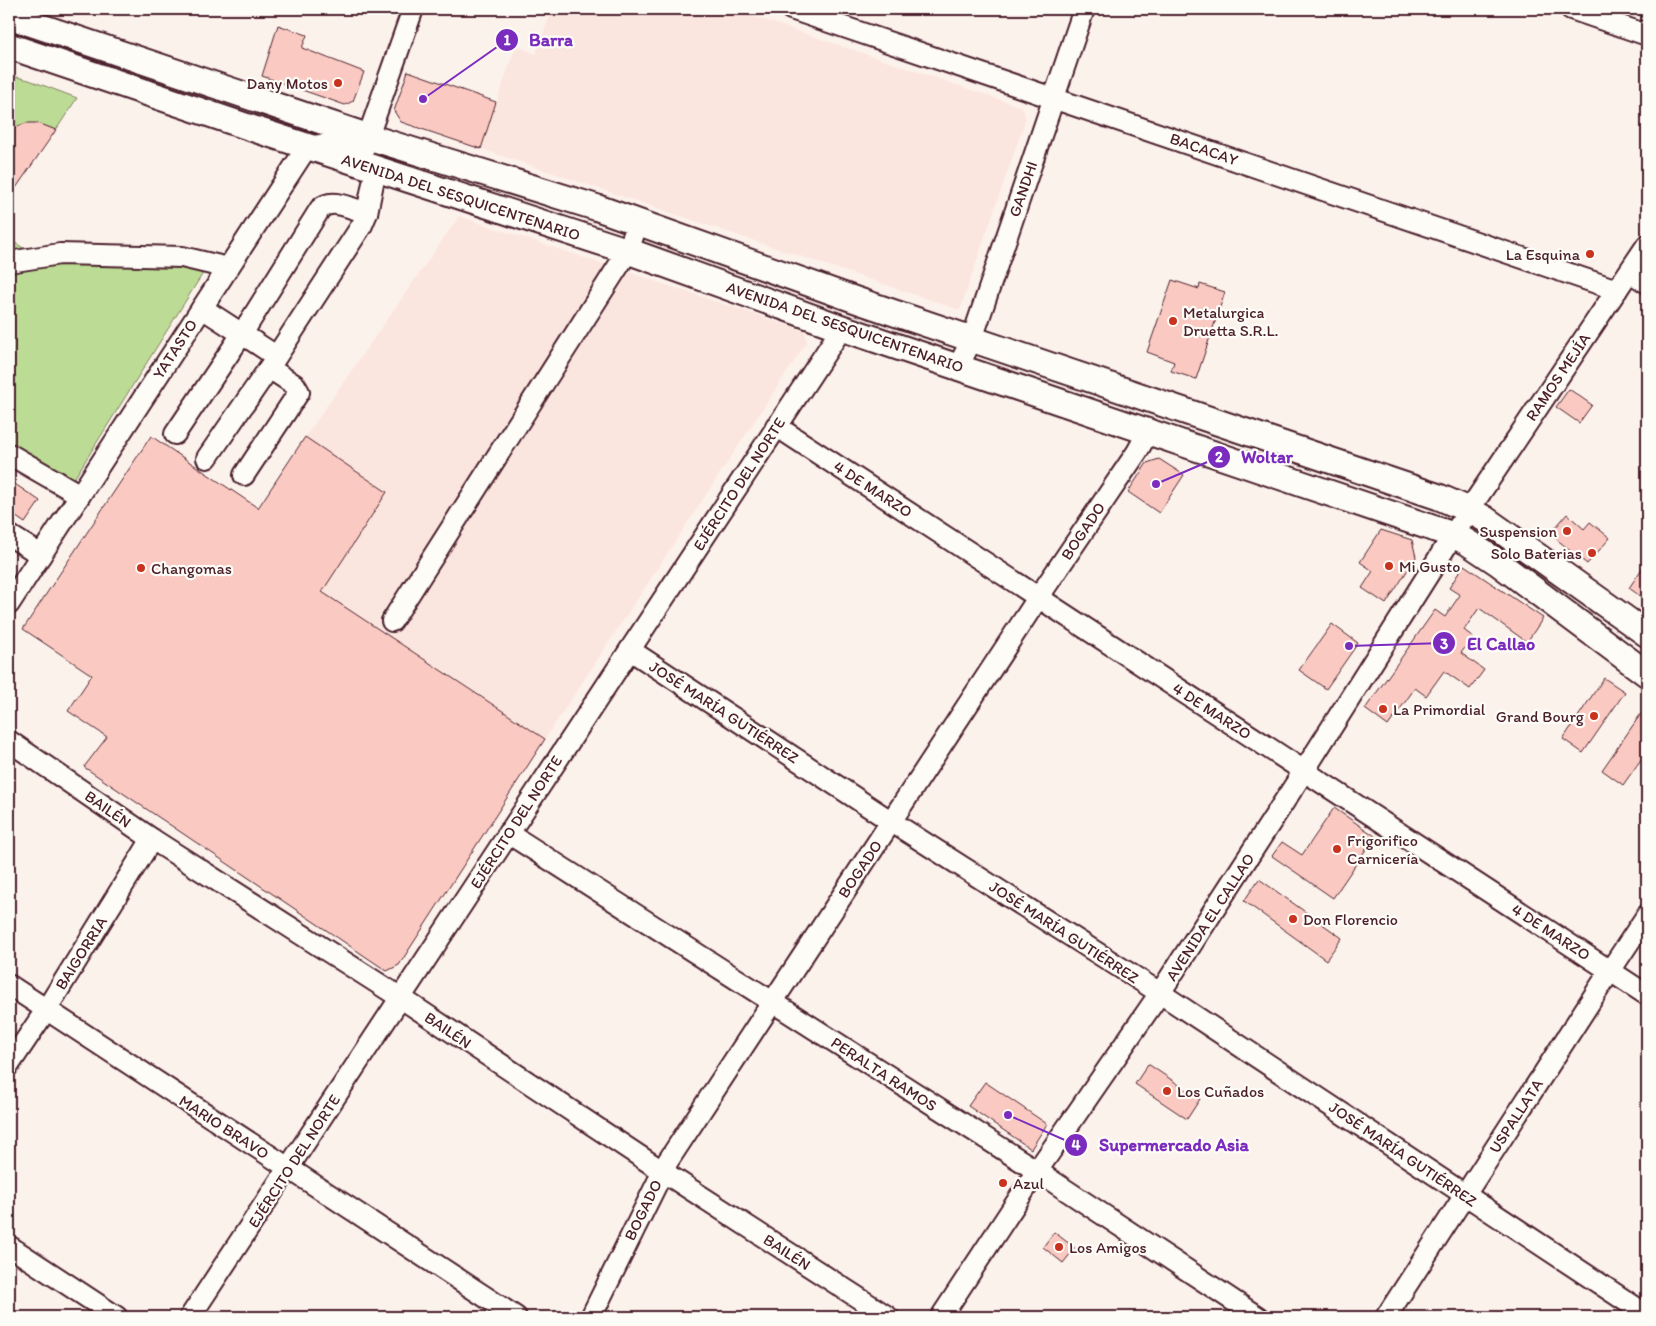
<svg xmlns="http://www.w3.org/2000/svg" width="1656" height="1326" viewBox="0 0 1656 1326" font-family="Itim,sans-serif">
	<rect width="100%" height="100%" fill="#fcf2ec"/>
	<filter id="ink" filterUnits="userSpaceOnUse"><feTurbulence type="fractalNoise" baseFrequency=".02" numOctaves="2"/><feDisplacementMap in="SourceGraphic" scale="10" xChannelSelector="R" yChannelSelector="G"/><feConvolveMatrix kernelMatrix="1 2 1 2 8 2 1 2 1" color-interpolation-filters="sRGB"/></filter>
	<g filter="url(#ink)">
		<g fill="#fbe6df">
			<polygon points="552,9 732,9 1022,107 1026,118 960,310 481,149 516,45 536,54"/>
			<polygon points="459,216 805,331 807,342 545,739 399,965 387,971 84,767 107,737 305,437"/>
		</g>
		<g fill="#bcdc95" stroke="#837e60">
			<path d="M9,75L29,80L77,98L56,130C37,123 27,120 9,130Z"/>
			<polygon points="9,239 28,251 185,247 215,254 72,482 9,443"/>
		</g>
		<g fill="#facac2" stroke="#4a1f2b">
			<polygon points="278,25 307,35 302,48 364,72 353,101 345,105 262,76"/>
			<polygon points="408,71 496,102 481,149 401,122 394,111"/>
			<polygon points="26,123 38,123 56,130 9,198 9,130"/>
			<polygon points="1172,280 1199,289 1200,284 1225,292 1196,379 1171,371 1174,362 1147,352"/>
			<polygon points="1569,389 1592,405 1579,423 1556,407"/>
			<polygon points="151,436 258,508 305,437 387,492 322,592 545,739 399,965 387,971 84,767 107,737 68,711 92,675 23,629"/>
			<polygon points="1159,459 1184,475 1159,513 1128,492 1147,463"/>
			<polygon points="9,480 40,501 25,523 9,512"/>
			<polygon points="1567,514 1584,529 1590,522 1610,538 1587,564 1550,534"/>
			<polygon points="1381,530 1412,540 1416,557 1386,604 1362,588 1373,571 1360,562"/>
			<polygon points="1647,561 1647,601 1629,588"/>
			<polygon points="1464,565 1543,618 1527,642 1479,608 1464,630 1473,637 1461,653 1484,670 1470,689 1444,671 1426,696 1415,688 1388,726 1365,709 1435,610 1445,617 1460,595 1449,588"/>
			<polygon points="1332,624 1358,643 1326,689 1299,670"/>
			<polygon points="1604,678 1625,692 1583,753 1563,739"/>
			<polygon points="1647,705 1647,751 1623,785 1602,770"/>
			<polygon points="1334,808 1375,836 1333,898 1272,856 1282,842 1302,855"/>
			<polygon points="1259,879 1342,938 1326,960 1244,901"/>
			<polygon points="1148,1064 1200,1099 1187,1119 1135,1084"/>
			<polygon points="985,1082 1047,1124 1031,1149 968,1106"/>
			<polygon points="1054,1232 1075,1248 1063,1263 1043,1247"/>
		</g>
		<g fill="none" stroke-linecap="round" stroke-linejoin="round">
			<g stroke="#4a1f2b" stroke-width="24">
				<g id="minor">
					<polyline points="791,9 1617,290"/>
					<polyline points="1571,9 1647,35"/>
					<polyline points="364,148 413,9"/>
					<polyline points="9,262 60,254 182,257 228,268"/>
					<polyline points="1630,272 1647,283"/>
					<polyline points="202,308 276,356"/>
					<polyline points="958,367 972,339 1084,9"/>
					<polyline points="776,426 1647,995"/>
					<path d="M175,434L242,334L320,209C332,197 352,209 367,213"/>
					<polyline points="9,454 80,495"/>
					<polyline points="207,458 269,368 362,225 367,213 376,168"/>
					<polyline points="244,475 299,392 295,385 269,368"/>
					<polyline points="9,535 41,555"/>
					<polyline points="9,604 307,147 368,137"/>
					<polyline points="392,621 628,251 638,222"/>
					<polyline points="630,650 892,822 1160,993 1647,1315"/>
					<polyline points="9,741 152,839 401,998 662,1171 888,1317"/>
					<polyline points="508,833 1037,1171 1258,1317"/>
					<polyline points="9,985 516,1317"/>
					<polyline points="9,1065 46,1010 152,839"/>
					<polyline points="9,1246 117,1317"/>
					<polyline points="190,1317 842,328"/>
					<polyline points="591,1317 668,1161 1038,598 1137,452 1148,432"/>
					<polyline points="941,1317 1037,1171 1160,993 1304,771 1469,510 1647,245"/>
					<polyline points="1386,1317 1610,971 1647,915"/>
				</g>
			</g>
			<g stroke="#4a1f2b" stroke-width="29">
				<g id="major">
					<polyline points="9,16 369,137 598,208 856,300 1439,497 1469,510 1485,519 1647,634"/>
					<polyline points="9,46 257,130 628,251 842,328 1453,535 1467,542 1497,562 1647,674"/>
				</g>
			</g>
			<use href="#minor" stroke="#fdfcf7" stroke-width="20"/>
			<use href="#major" stroke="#fdfcf7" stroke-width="25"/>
		</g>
	</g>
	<g fill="#c8321e" stroke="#fdfcf7" stroke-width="2">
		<circle cx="338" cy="83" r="5"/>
		<circle cx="1590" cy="254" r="5"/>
		<circle cx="1173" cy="321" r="5"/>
		<circle cx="1567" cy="531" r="5"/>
		<circle cx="1592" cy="553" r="5"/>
		<circle cx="1389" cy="566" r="5"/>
		<circle cx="141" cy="568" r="5"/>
		<circle cx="1383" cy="709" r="5"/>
		<circle cx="1594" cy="716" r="5"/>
		<circle cx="1337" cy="849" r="5"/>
		<circle cx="1293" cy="919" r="5"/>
		<circle cx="1167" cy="1091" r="5"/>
		<circle cx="1003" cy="1183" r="5"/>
		<circle cx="1059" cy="1247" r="5"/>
	</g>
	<g text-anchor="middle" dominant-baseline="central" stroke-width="4.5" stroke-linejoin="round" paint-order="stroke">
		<g font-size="16" fill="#4a1f2b" stroke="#fdfcf7" text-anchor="start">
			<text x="328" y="83" text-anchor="end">Dany Motos</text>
			<text x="1580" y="254" text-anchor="end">La Esquina</text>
			<text x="1183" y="312">Metalurgica<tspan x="1183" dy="18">Druetta S.R.L.</tspan></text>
			<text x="1557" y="531" text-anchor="end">Suspension</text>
			<text x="1582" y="553" text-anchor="end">Solo Baterias</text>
			<text x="1399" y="566">Mi Gusto</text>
			<text x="151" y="568">Changomas</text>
			<text x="1393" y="709">La Primordial</text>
			<text x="1584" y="716" text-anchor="end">Grand Bourg</text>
			<text x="1347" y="840">Frigorifico<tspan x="1347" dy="18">Carnicería</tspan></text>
			<text x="1303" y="919">Don Florencio</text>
			<text x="1177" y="1091">Los Cuñados</text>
			<text x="1013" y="1183">Azul</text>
			<text x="1069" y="1247">Los Amigos</text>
		</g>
		<g font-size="16" fill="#4a1f2b" stroke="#fdfcf7">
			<text transform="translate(1204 149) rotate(19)">BACACAY</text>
			<text transform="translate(1023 189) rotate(-71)">GANDHI</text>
			<text transform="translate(461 197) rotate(18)">AVENIDA DEL SESQUICENTENARIO</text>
			<text transform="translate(845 327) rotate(19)">AVENIDA DEL SESQUICENTENARIO</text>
			<text transform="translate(175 349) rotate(-57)">YATASTO</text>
			<text transform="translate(1558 377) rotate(-56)">RAMOS MEJÍA</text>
			<text transform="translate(739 484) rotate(-57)">EJÉRCITO DEL NORTE</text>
			<text transform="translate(873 489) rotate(33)">4 DE MARZO</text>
			<text transform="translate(1083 531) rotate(-56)">BOGADO</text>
			<text transform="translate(1212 711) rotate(33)">4 DE MARZO</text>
			<text transform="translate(724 712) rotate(33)">JOSÉ MARÍA GUTIÉRREZ</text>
			<text transform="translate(108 809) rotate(35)">BAILÉN</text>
			<text transform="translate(516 822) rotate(-57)">EJÉRCITO DEL NORTE</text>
			<text transform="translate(860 869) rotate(-56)">BOGADO</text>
			<text transform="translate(1210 917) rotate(-57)">AVENIDA EL CALLAO</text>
			<text transform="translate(1064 932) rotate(33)">JOSÉ MARÍA GUTIÉRREZ</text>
			<text transform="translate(1551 932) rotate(33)">4 DE MARZO</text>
			<text transform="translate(81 953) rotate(-58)">BAIGORRIA</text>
			<text transform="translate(448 1030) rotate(34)">BAILÉN</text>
			<text transform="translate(884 1074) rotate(33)">PERALTA RAMOS</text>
			<text transform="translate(1516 1116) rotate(-57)">USPALLATA</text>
			<text transform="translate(224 1127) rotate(33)">MARIO BRAVO</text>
			<text transform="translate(1403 1154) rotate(34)">JOSÉ MARÍA GUTIÉRREZ</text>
			<text transform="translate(294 1161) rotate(-57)">EJÉRCITO DEL NORTE</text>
			<text transform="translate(643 1210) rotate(-64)">BOGADO</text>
			<text transform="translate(787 1252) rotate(33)">BAILÉN</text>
		</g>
	</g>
	<path fill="none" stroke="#7b2cbf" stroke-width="2" d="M423 99L507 40M1156 484L1219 457M1349 646L1444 643M1008 1115L1076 1145"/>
	<g fill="#7b2cbf" stroke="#fdfcf7" stroke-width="2">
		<circle cx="423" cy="99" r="5"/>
		<circle cx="1156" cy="484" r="5"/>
		<circle cx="1349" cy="646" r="5"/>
		<circle cx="1008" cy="1115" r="5"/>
		<circle cx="507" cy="40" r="12"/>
		<circle cx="1219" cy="457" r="12"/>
		<circle cx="1444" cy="643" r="12"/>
		<circle cx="1076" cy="1145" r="12"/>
	</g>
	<g font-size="15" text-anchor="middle" font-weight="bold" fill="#fff">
		<text x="507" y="45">1</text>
		<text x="1219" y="462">2</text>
		<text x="1444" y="649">3</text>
		<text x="1076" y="1150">4</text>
	</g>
	<g font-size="18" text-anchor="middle" font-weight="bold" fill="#7b2cbf" stroke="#fdfcf7" stroke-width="4.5" stroke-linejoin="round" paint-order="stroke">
		<text x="551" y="46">Barra</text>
		<text x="1267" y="463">Woltar</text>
		<text x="1501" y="650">El Callao</text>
		<text x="1174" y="1151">Supermercado Asia</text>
	</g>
	<rect width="1656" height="1326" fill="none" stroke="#fdfcf7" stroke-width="30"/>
	<rect x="15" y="15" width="1626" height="1296" fill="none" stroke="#4a1f2b" stroke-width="2" filter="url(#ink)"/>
</svg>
